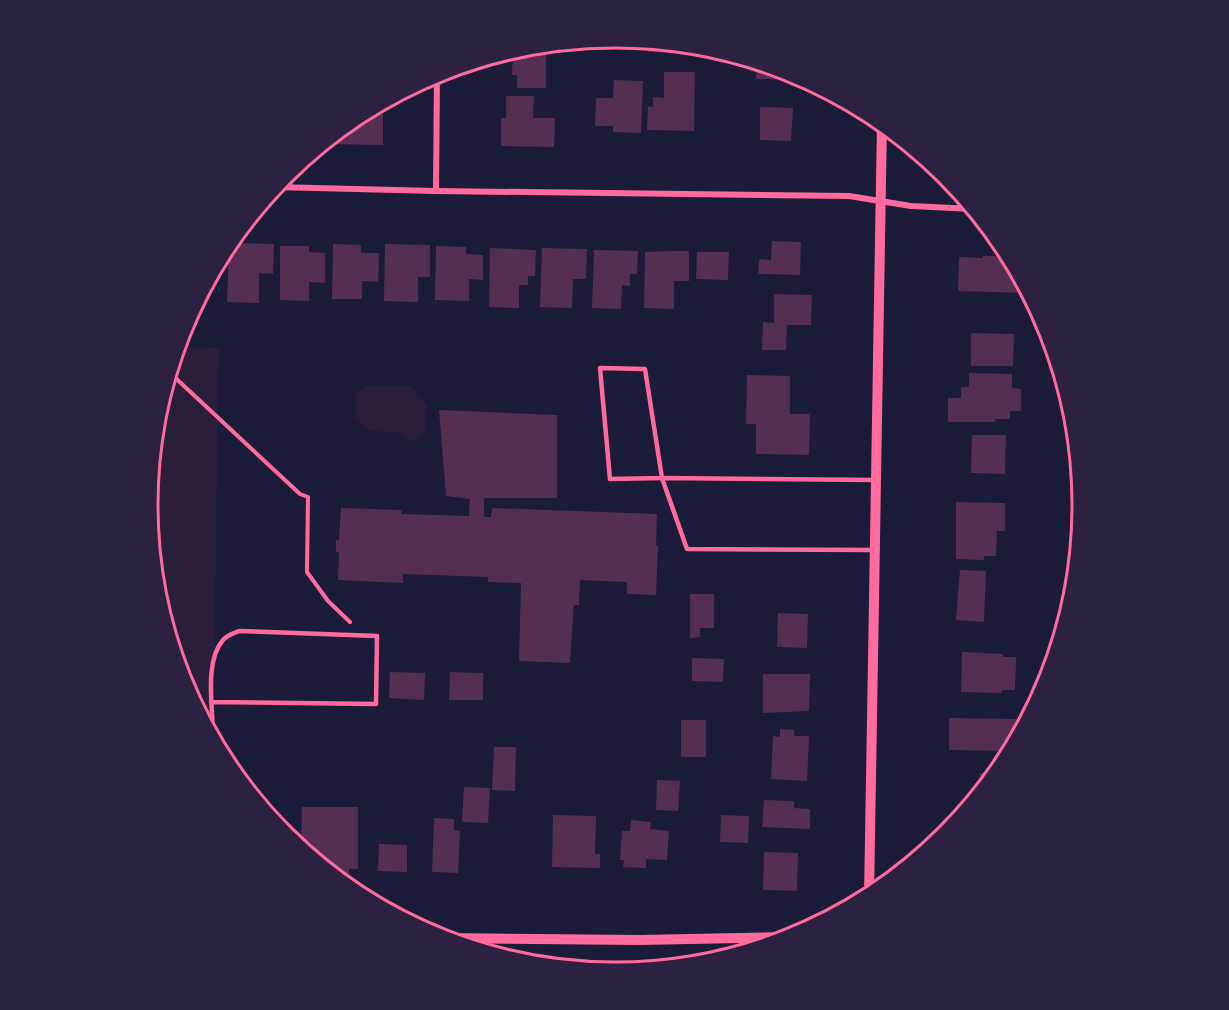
<svg xmlns="http://www.w3.org/2000/svg" width="1229" height="1010" viewBox="0 0 1229 1010" font-family="Ubuntu,sans-serif">
	<rect width="100%" height="100%" fill="#1b1b3a"/>
	<g fill="#2a1e3b">
		<polygon points="176,347 219,348 213,734 209,734 182,684 156,596 147,505 156,413"/>
		<polygon points="367,386 411,386 427,405 425,430 418,439 406,440 401,432 370,431 356,421 356,395"/>
	</g>
	<g fill="#542f53">
		<polygon points="648,41 673,43 672,53 648,52"/>
		<polygon points="546,44 546,88 517,88 517,75 512,75 513,56 503,55 503,53 524,46"/>
		<polygon points="757,63 794,73 807,80 756,79"/>
		<polygon points="664,72 695,72 694,131 647,130 648,106 653,107 653,97 664,98"/>
		<polygon points="614,80 643,81 641,133 613,132 613,126 595,126 596,98 613,98"/>
		<polygon points="506,96 534,96 533,118 555,118 554,147 501,146 501,118 506,118"/>
		<polygon points="377,104 377,114 383,114 383,145 327,144 327,139 355,116"/>
		<polygon points="760,107 793,108 791,141 760,140"/>
		<polygon points="772,241 801,242 800,275 758,274 759,259 771,260"/>
		<polygon points="229,243 274,244 273,274 259,273 259,303 227,302"/>
		<polygon points="333,244 361,245 361,253 379,253 378,282 362,281 362,299 332,299"/>
		<polygon points="385,244 430,245 430,277 418,277 418,302 384,301"/>
		<polygon points="280,246 309,246 309,252 325,253 325,283 309,282 309,301 280,300"/>
		<polygon points="436,246 466,247 466,254 483,255 483,280 469,279 469,301 435,300"/>
		<polygon points="490,248 536,250 535,276 528,276 528,285 519,285 519,308 489,307"/>
		<polygon points="542,248 587,249 586,279 573,279 572,308 540,307"/>
		<polygon points="594,250 638,251 637,274 630,274 630,286 622,285 621,309 592,308"/>
		<polygon points="223,251 222,268 217,268 217,280 207,280"/>
		<polygon points="673,251 689,251 689,281 674,281 674,309 644,308 645,252"/>
		<polygon points="697,252 729,252 728,280 696,279"/>
		<polygon points="983,256 1009,256 1029,293 958,291 959,257 983,258"/>
		<polygon points="205,284 205,303 195,303 204,286"/>
		<polygon points="774,294 812,295 811,325 787,325 786,350 762,350 763,322 774,323"/>
		<polygon points="971,333 1014,334 1013,366 971,366"/>
		<polygon points="969,373 1012,374 1012,388 1021,389 1021,411 1010,411 1010,419 995,419 995,422 948,422 948,398 961,398 961,387 969,387"/>
		<polygon points="747,375 790,376 790,414 810,414 809,455 756,454 756,424 746,424"/>
		<polygon points="439,410 557,415 557,498 484,498 484,517 491,517 492,508 657,514 656,546 658,546 656,595 627,594 627,582 580,580 579,605 574,605 570,663 519,661 521,583 488,582 488,577 403,574 403,583 338,580 339,552 336,552 336,540 339,540 341,508 402,510 401,514 469,516 470,499 446,496"/>
		<polygon points="972,435 1006,435 1005,474 971,473"/>
		<polygon points="956,502 1005,503 1005,531 997,531 996,556 984,556 984,560 956,559"/>
		<polygon points="960,570 986,571 984,622 956,620"/>
		<polygon points="690,594 714,594 714,628 700,628 700,637 690,638"/>
		<polygon points="778,613 808,614 807,648 777,647"/>
		<polygon points="962,652 1003,654 1003,657 1016,657 1015,690 1002,690 1002,693 961,692"/>
		<polygon points="692,658 724,659 723,682 692,681"/>
		<polygon points="390,672 425,673 424,700 389,698"/>
		<polygon points="450,672 483,673 483,700 449,700"/>
		<polygon points="763,674 810,674 809,711 763,713"/>
		<polygon points="949,718 1018,719 1017,738 1011,751 949,750"/>
		<rect x="681" y="720" width="25" height="37"/>
		<polygon points="780,729 794,730 794,736 809,736 807,781 771,779 773,736 780,737"/>
		<polygon points="494,747 516,747 515,791 492,790"/>
		<polygon points="980,773 996,774 973,802 973,794 980,789"/>
		<polygon points="657,780 680,781 678,811 656,810"/>
		<polygon points="464,787 490,788 488,823 462,822"/>
		<polygon points="764,800 794,801 794,808 810,809 810,829 762,827"/>
		<polygon points="302,807 358,807 358,869 349,869 349,876 333,876 301,850"/>
		<polygon points="553,815 596,816 595,854 600,854 600,868 552,867"/>
		<polygon points="721,815 749,816 748,843 720,842"/>
		<polygon points="434,818 454,819 454,830 460,831 458,873 432,872"/>
		<polygon points="631,820 651,822 650,829 669,831 667,860 646,859 646,868 623,867 624,860 620,860 622,831 630,831"/>
		<polygon points="379,844 407,845 407,872 378,871"/>
		<polygon points="764,852 798,853 797,891 763,890"/>
	</g>
	<g fill="none" stroke-linecap="round" stroke-linejoin="round">
		<polyline stroke="#ff6b9d" stroke-width="4" points="169,372 300,494 308,497 307,572 328,601 350,622"/>
		<g stroke="#ff6b9d" stroke-width="4.5">
			<polygon points="600,368 645,369 662,478 610,479"/>
			<polyline points="874,550 687,549 662,478 876,480"/>
			<path d="M211,702L376,704L377,636L239,631C234,633 226,636 223,640C203,663 214,712 213,740"/>
		</g>
		<g stroke="#ff6b9d" stroke-width="6">
			<polyline points="274,187 436,191 849,196 911,206 973,209"/>
			<polyline points="436,191 437,73"/>
		</g>
		<g stroke="#ff6b9d" stroke-width="10">
			<polyline points="869,897 882,122"/>
			<polyline points="440,938 640,940 794,937"/>
		</g>
	</g>
	<path d="M0 0H1229V1010H0ZM158 505a457 457 0 1 1 914 0a457 457 0 1 1-914 0Z" fill="#2d2142" fill-rule="evenodd"/>
	<path fill="none" stroke="#ff6b9d" stroke-width="3" d="M158 505a457 457 0 1 1 914 0a457 457 0 1 1-914 0Z"/>
</svg>
